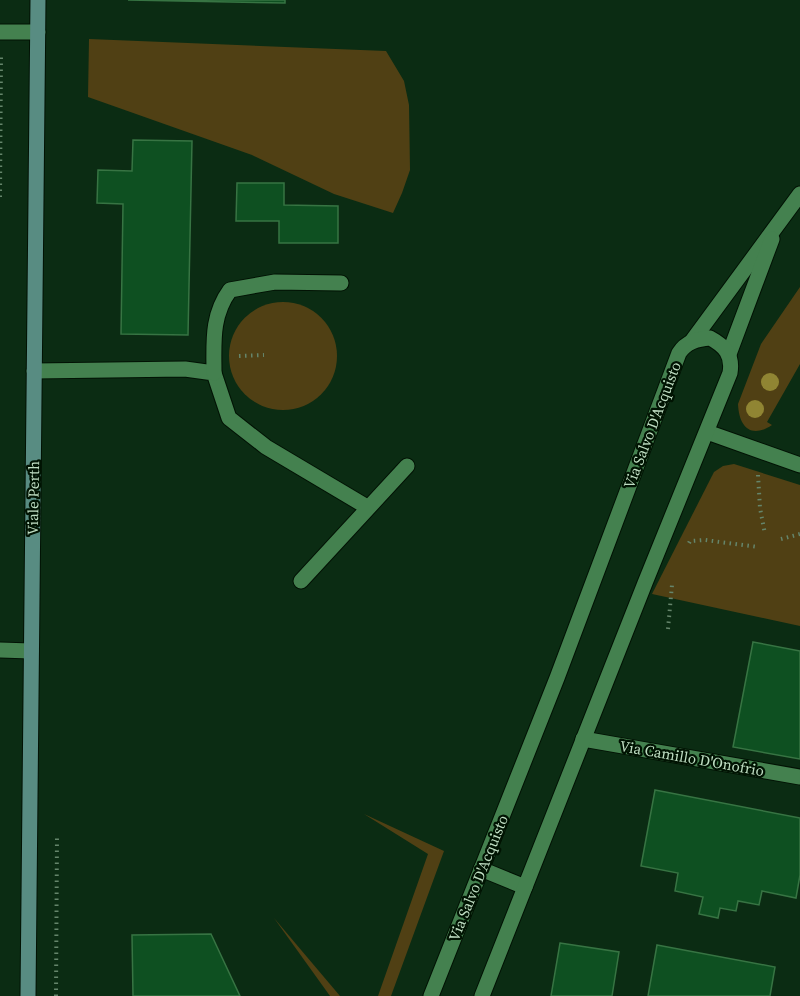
<svg xmlns="http://www.w3.org/2000/svg" width="800" height="996" viewBox="0 0 800 996" font-family="'Source Serif 4',serif">
	<rect width="100%" height="100%" fill="#0b2c13"/>
	<g fill="#504014">
		<polygon points="89,39 386,51 404,81 409,105 410,170 402,193 393,213 334,194 252,155 88,97"/>
		<path d="M800,287V364L767,422L772,425C751,439 739,427 738,404L761,344Z"/>
		<circle cx="283" cy="356" r="54"/>
		<polygon points="734,464 800,485 800,626 652,594 714,472 723,466"/>
		<polygon points="364,814 444,851 391,996 378,996 428,854"/>
		<polygon points="274,918 340,996 330,996"/>
	</g>
	<g fill="#0e5021" stroke="#377443" stroke-width="1.5">
		<polygon points="128,0 285,0 285,3"/>
		<polygon points="133,140 192,141 188,335 121,334 123,204 97,203 98,170 132,171"/>
		<polygon points="237,183 284,183 284,205 338,206 338,243 279,243 279,221 236,221"/>
		<polygon points="753,642 800,651 800,759 733,747"/>
		<polygon points="655,790 800,818 800,875 796,898 762,891 759,905 738,901 736,911 720,908 718,918 699,914 703,897 675,891 678,873 641,866"/>
		<polygon points="211,934 240,996 133,996 132,935"/>
		<polygon points="560,943 619,952 612,996 551,996"/>
		<polygon points="657,945 775,967 770,996 648,996"/>
	</g>
	<g fill="none" stroke-linecap="round" stroke-linejoin="round">
		<g stroke="#021204" stroke-width="17">
			<g id="minor">
				<polyline points="0,32 38,32"/>
				<polyline points="692,341 800,194"/>
				<polyline points="729,354 772,239"/>
				<polyline points="34,371 185,369 214,373 229,418 266,447 367,507"/>
				<path d="M214,373C214,343 211,316 230,290L275,282L341,283"/>
				<polyline points="707,432 800,465"/>
				<polyline points="301,581 407,466"/>
				<polyline points="0,650 31,651"/>
				<polyline points="583,739 800,777"/>
				<polyline points="481,869 525,887"/>
				<path d="M431,996L557,678L679,353C686,342 697,339 710,338C725,346 733,355 730,373L645,583L482,996"/>
			</g>
		</g>
		<g stroke="#021204" stroke-width="17">
			<polyline id="secondary" points="28,996 38,0"/>
		</g>
		<g stroke="#65856b" stroke-width="4" stroke-dasharray="1.5 4.5" stroke-linecap="butt">
			<polyline points="0,197 1,55"/>
			<polyline points="239,356 264,355"/>
			<polyline points="758,475 760,508 765,534"/>
			<polyline points="781,539 800,534"/>
			<polyline points="689,543 690,541 705,540 758,547"/>
			<polyline points="668,629 672,585"/>
			<polyline points="56,996 57,835"/>
		</g>
		<use href="#minor" stroke="#44814f" stroke-width="15"/>
		<use href="#secondary" stroke="#588c82" stroke-width="15"/>
	</g>
	<g fill="#908533">
		<circle cx="770" cy="382" r="9"/>
		<circle cx="755" cy="409" r="9"/>
	</g>
	<g text-anchor="middle" dominant-baseline="central" stroke-width="4.5" stroke-linejoin="round" paint-order="stroke">
		<g font-size="15" fill="#beddc2" stroke="#001302">
			<text transform="translate(652 425) rotate(-69)">Via Salvo D'Acquisto</text>
			<text transform="translate(33 498) rotate(-89)">Viale Perth</text>
			<text transform="translate(692 758) rotate(10)">Via Camillo D'Onofrio</text>
			<text transform="translate(478 878) rotate(-68)">Via Salvo D'Acquisto</text>
		</g>
	</g>
</svg>
